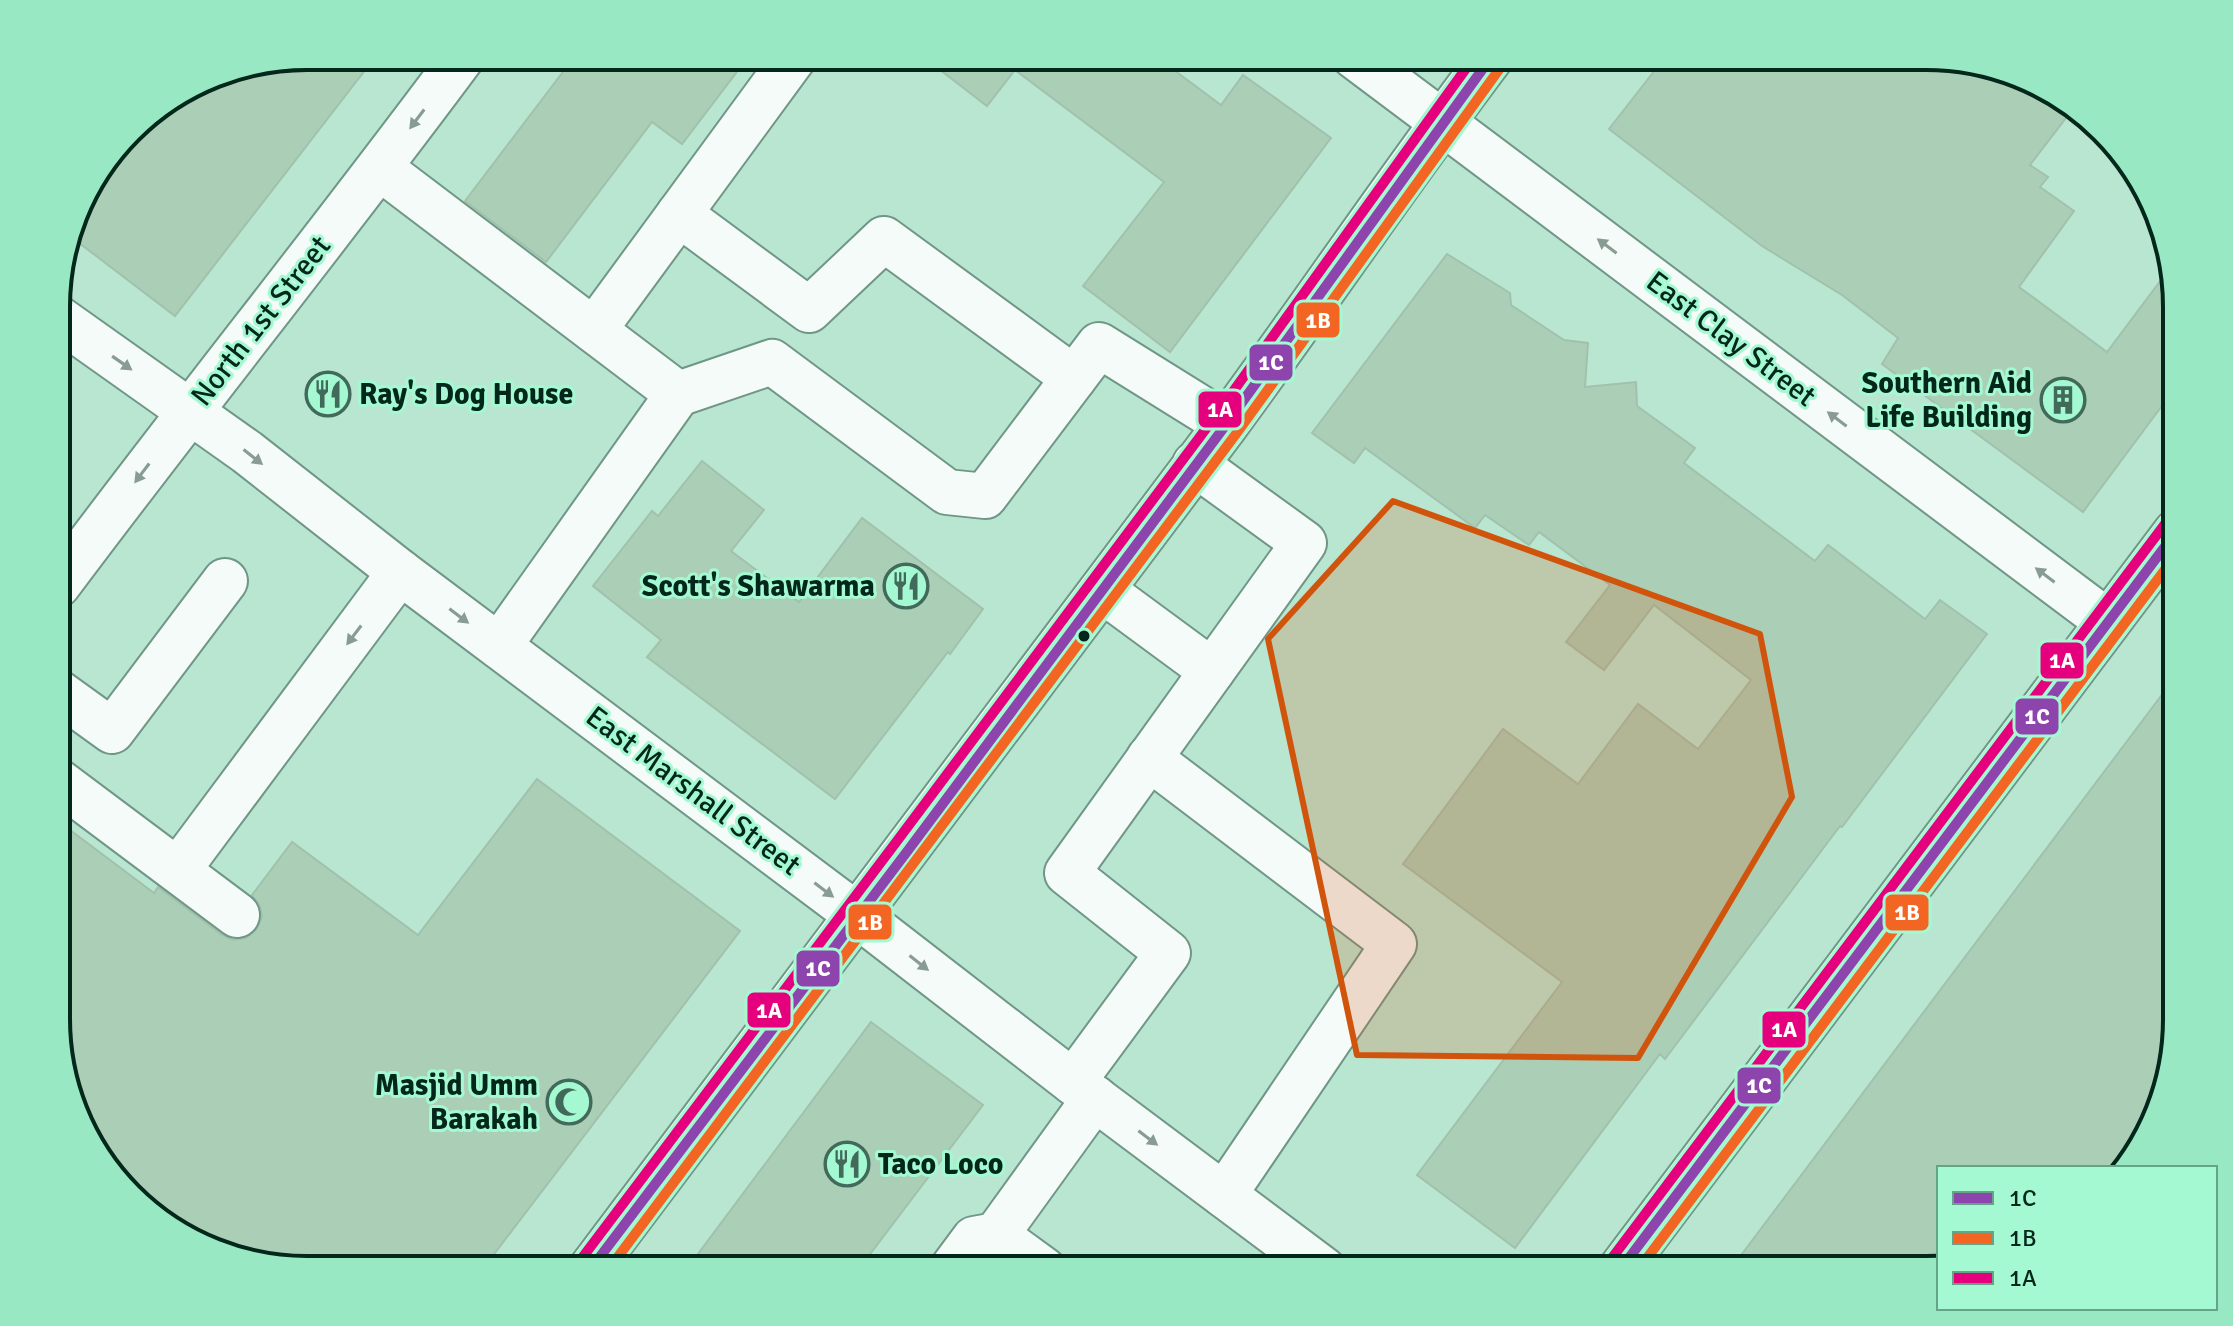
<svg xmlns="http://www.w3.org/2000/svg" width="2233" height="1326" viewBox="0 0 2233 1326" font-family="Signika,sans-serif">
	<rect width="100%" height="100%" fill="#b8e6d1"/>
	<g fill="#aacfb6" stroke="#a2c1ad" stroke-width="2">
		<polygon points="307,56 376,56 175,316 70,236 82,196 141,119 212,75"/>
		<polygon points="575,56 749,56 682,144 652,122 546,262 465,201"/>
		<polygon points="922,56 1155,56 1221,105 1243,75 1331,138 1170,352 1083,286 1164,182 1015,70 987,106"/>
		<polygon points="1666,56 1926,56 2052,90 2072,110 2030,165 2048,177 2040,187 2074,211 2019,287 2107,352 2170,268 2176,290 2176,387 2083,512 1882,364 1898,338 1842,295 1762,246 1609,129"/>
		<polygon points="1447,254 1510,293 1511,305 1564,340 1588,343 1585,387 1636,382 1637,406 1695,448 1684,463 1815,561 1828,545 1925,619 1940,600 1987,634 1842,827 1840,826 1665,1059 1660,1054 1515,1248 1417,1175 1562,982 1403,864 1503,729 1578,784 1638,704 1698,749 1751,680 1654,605 1604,670 1566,642 1610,585 1539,532 1529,545 1485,515 1475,528 1365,448 1354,463 1312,433"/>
		<polygon points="702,461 764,510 731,551 799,602 862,518 983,609 950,654 948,652 835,799 647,657 661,640 593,586 652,511 658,516"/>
		<polygon points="2176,676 2176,1035 2143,1145 2120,1168 1939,1168 1939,1269 1730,1270"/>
		<polygon points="537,779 740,931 482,1270 307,1270 181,1236 98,1158 58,1051 58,821 154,893 158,887 222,935 233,940 246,938 257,929 262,917 260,906 252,895 292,842 418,935"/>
		<polygon points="871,1022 983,1105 858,1270 686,1270"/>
	</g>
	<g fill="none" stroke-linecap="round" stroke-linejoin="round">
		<g stroke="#709687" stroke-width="48">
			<g id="minor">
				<polyline points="1354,56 2108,622"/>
				<polyline points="380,168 678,394"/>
				<polyline points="679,214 809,310 884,239 1074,378"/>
				<polyline points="58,318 247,452 400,572 857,915 1073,1082 1324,1270"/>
				<polyline points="594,330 795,56"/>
				<path d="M58,585C191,407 331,234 463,56"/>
				<polyline points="1102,590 1212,671"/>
				<polyline points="499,646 678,394 772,362 947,492 985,496 1099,345 1226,424"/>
				<polyline points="58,692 112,731 225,581"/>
				<polyline points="1149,758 1394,944 1224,1195"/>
				<polyline points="58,781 237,915"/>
				<polyline points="178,870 400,572"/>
				<polyline points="1073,1082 1168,953 1067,873 1304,543 1195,464"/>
				<polyline points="996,1235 1095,1098"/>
				<path d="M590,1270C803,990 1015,709 1225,426C1315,304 1400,177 1492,56"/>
				<polyline points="951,1270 974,1239 996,1235 1044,1270"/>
			</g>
		</g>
		<g stroke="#709687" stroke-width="48">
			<polyline id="major" points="1620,1270 2176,532"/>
		</g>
		<use href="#minor" stroke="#f4fbf8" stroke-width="44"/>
		<use href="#major" stroke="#f4fbf8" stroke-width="44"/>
		<g stroke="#a5f9d2" stroke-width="16">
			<g id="bus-1">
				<polyline points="590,1270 909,849 1225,426 1492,56"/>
				<polyline points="1620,1270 2176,532"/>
			</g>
		</g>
		<g stroke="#a5f9d2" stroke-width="16">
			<g id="bus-2">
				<polyline points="608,1270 1236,434 1503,64"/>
				<polyline points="1638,1270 2176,555"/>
			</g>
		</g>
		<g stroke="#a5f9d2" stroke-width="16">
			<g id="bus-3">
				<polyline points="579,1262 897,841 1214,418 1475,56"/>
				<polyline points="1609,1262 2165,524"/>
			</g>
		</g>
		<use href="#bus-1" stroke="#8e44ad" stroke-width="10"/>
		<use href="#bus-2" stroke="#f26522" stroke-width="10"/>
		<use href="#bus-3" stroke="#e5007d" stroke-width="10"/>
	</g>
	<defs><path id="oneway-solid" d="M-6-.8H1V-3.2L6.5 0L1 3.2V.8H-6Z" transform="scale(2)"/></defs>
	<g fill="#889c94">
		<use href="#oneway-solid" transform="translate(417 119) rotate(127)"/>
		<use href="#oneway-solid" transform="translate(1607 246) rotate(-143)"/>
		<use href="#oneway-solid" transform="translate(122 363) rotate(35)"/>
		<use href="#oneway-solid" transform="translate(1837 419) rotate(-143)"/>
		<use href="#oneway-solid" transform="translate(253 457) rotate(38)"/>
		<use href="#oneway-solid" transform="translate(142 473) rotate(127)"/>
		<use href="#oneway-solid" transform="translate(2045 575) rotate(-143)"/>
		<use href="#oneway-solid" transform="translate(459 616) rotate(37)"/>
		<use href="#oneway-solid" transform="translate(354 635) rotate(127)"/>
		<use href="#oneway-solid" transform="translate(824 890) rotate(37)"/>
		<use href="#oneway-solid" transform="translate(919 963) rotate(38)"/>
		<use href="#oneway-solid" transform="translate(1148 1138) rotate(37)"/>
	</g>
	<path fill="#d1540d" fill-opacity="0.2" stroke="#d1540d" stroke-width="6" stroke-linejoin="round" d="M1393,501L1760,634L1792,797L1638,1058L1357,1055L1268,639Z"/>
	<defs>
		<g id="restaurant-ring" transform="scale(2.3)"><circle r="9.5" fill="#a5f9d2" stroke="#426a5a" stroke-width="1.5"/><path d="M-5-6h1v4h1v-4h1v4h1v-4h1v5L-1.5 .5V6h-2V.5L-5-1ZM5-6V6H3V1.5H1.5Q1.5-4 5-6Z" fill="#426a5a"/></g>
		<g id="building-ring" transform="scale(2.3)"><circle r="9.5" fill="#a5f9d2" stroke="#426a5a" stroke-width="1.5"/><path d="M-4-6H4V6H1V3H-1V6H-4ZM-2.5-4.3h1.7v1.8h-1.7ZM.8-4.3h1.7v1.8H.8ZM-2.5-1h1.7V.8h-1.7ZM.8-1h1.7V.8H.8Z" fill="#426a5a"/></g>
		<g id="mosque-ring" transform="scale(2.3)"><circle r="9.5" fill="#a5f9d2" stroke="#426a5a" stroke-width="1.5"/><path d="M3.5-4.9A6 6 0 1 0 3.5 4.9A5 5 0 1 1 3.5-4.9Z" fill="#426a5a"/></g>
	</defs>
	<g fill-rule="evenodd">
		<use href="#restaurant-ring" x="328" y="394"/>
		<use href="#building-ring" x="2063" y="400"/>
		<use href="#restaurant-ring" x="906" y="586"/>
		<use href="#mosque-ring" x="569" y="1102"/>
		<use href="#restaurant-ring" x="847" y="1164"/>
	</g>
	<circle fill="#03271a" stroke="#a5f9d2" stroke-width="3" cx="1084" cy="636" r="7"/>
	<g text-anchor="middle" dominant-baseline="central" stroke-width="6" stroke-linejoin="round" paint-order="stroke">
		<g font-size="30" fill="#03271a" stroke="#a5f9d2">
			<text transform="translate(261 321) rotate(-52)">North 1st Street</text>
			<text transform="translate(1731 339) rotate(37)">East Clay Street</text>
			<text transform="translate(693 791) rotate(37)">East Marshall Street</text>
		</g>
		<g font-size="30" font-weight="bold" fill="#03271a" stroke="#a5f9d2" text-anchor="end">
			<text x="2032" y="383">Southern Aid<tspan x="2032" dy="34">Life Building</tspan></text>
			<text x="359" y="394" text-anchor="start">Ray's Dog House</text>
			<text x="875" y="586">Scott's Shawarma</text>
			<text x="538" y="1085">Masjid Umm<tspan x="538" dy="34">Barakah</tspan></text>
			<text x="878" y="1164" text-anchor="start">Taco Loco</text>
		</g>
	</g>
	<path d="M0 0H2233V1326H0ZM307 70H1926A237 237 0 0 1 2163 307V1019A237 237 0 0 1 1926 1256H307A237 237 0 0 1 70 1019V307A237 237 0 0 1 307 70Z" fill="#98e8c3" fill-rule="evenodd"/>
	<path fill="none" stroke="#03271a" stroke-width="4" d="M307 70H1926A237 237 0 0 1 2163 307V1019A237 237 0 0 1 1926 1256H307A237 237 0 0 1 70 1019V307A237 237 0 0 1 307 70Z"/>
	<g stroke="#a5f9d2" stroke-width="3">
		<rect x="1295" y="301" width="46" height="38" rx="8" fill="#f26522"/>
		<rect x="1248" y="343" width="46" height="39" rx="8" fill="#8e44ad"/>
		<rect x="1197" y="390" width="46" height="39" rx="8" fill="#e5007d"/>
		<rect x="2039" y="641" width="46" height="39" rx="8" fill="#e5007d"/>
		<rect x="2014" y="697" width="46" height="39" rx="8" fill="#8e44ad"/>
		<rect x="1884" y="893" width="46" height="39" rx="8" fill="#f26522"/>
		<rect x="847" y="903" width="46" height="38" rx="8" fill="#f26522"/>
		<rect x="795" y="949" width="46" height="39" rx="8" fill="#8e44ad"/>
		<rect x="746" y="991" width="46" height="38" rx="8" fill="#e5007d"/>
		<rect x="1761" y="1010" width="46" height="39" rx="8" fill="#e5007d"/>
		<rect x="1736" y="1066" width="46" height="39" rx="8" fill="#8e44ad"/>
	</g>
	<g font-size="22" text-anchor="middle" font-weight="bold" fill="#fff">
		<text x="1318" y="328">1B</text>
		<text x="1271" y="370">1C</text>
		<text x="1220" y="417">1A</text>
		<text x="2062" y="668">1A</text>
		<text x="2037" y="724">1C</text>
		<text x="1907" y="920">1B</text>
		<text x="870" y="930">1B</text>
		<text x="818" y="976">1C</text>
		<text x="769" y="1018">1A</text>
		<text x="1784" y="1037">1A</text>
		<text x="1759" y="1093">1C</text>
	</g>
	<rect x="1937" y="1166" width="280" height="144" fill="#a5f9d2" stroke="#64a588" stroke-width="2"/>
	<rect x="1953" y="1192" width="40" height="12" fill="#8e44ad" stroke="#64a588" stroke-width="2"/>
	<text x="2009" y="1206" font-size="24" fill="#03271a">1C</text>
	<rect x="1953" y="1232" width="40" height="12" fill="#f26522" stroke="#64a588" stroke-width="2"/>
	<text x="2009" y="1246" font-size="24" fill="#03271a">1B</text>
	<rect x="1953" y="1272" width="40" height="12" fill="#e5007d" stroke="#64a588" stroke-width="2"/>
	<text x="2009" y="1286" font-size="24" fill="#03271a">1A</text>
</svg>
